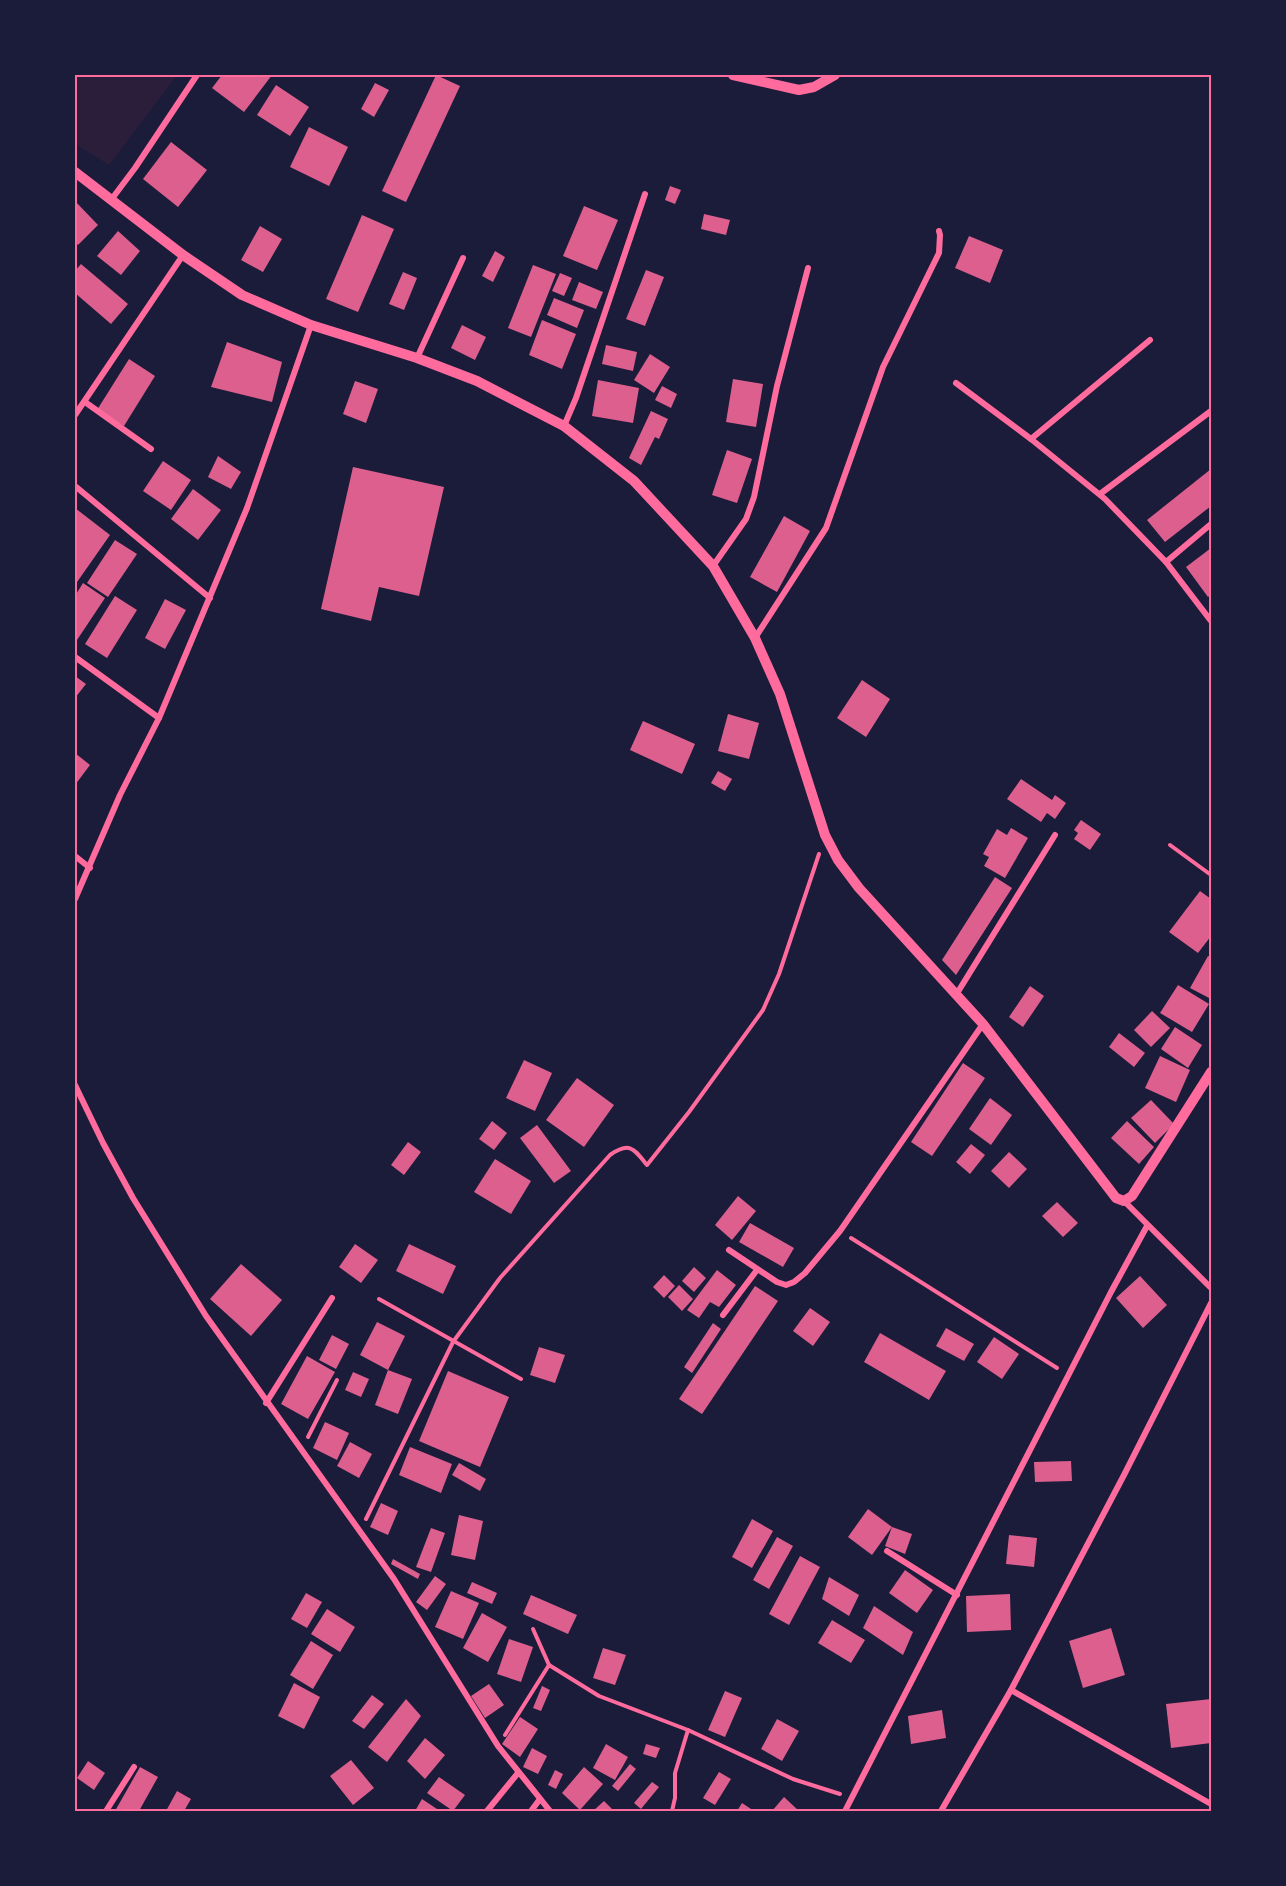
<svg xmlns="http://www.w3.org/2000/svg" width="1286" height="1886" viewBox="0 0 1286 1886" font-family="Ubuntu,sans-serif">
	<rect width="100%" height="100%" fill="#1b1b3a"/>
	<polygon fill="#2a1e3b" points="75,75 177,75 109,165 75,144"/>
	<g fill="#dd5f8e">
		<polygon points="222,75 272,75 244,112 212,88"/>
		<polygon points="436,75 460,86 406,202 382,191"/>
		<polygon points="375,83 389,90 374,117 361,109"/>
		<polygon points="276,85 309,107 290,136 257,115"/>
		<polygon points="309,127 348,147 329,186 290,167"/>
		<polygon points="171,142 207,170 178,207 143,179"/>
		<polygon points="670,186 681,190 675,204 665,200"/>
		<polygon points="75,201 98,225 78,245 75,242"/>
		<polygon points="584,206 618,220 597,270 563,256"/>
		<polygon points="704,214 730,220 726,235 701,229"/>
		<polygon points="362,215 394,229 358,312 326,299"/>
		<polygon points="260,226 282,239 263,272 241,260"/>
		<polygon points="118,231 140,251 121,275 97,256"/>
		<polygon points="969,236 1003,250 990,283 955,268"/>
		<polygon points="495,251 505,257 493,282 482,276"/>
		<polygon points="81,264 128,304 111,324 75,293 75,271"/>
		<polygon points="533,265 556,274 531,337 508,328"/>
		<polygon points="646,270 664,277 645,326 626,319"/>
		<polygon points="403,272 417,278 404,310 389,304"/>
		<polygon points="560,273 572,278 564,296 552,291"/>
		<polygon points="579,282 603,292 596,309 572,300"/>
		<polygon points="554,298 584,310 577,328 547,315"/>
		<polygon points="542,320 576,334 562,369 529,355"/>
		<polygon points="462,325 486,337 475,360 451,348"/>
		<polygon points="227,342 282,362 272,402 211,387"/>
		<polygon points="606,345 637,352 633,371 602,364"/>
		<polygon points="650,354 670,367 654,393 634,380"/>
		<polygon points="129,359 155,376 124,426 97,410"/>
		<polygon points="733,379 763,384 756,427 726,422"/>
		<polygon points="598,380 639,388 633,423 592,416"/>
		<polygon points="355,381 378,389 366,423 343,414"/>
		<polygon points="662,386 677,394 671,408 655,400"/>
		<polygon points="651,411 668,419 659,439 655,437 641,465 629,458"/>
		<polygon points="727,450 752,459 737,503 712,495"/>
		<polygon points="218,456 241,472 231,489 208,477"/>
		<polygon points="163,461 191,480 171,510 143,491"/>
		<polygon points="353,467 444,487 419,596 379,587 371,621 321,609"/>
		<polygon points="1211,469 1211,506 1165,542 1147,520"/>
		<polygon points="193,489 221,510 198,540 171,519"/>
		<polygon points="75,508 110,535 75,585"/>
		<polygon points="784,516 810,531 777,592 750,577"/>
		<polygon points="115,540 137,554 108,597 87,583"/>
		<polygon points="1211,548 1211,595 1208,597 1186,567"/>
		<polygon points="83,583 105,598 75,643 75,596"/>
		<polygon points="115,596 137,610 107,658 85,644"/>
		<polygon points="165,599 186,610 165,649 145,638"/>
		<polygon points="75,676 86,684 75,698"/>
		<polygon points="862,680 890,699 866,737 837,718"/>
		<polygon points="728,714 759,723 749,759 718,751"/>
		<polygon points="643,721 695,744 682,774 630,750"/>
		<polygon points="75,753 90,765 75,785"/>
		<polygon points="718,771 732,779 725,791 711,783"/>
		<polygon points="1021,779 1052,800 1055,795 1066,803 1055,819 1047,813 1041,822 1007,799"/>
		<polygon points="1081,820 1101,834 1090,850 1074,839 1078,833 1074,830"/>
		<polygon points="1011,828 1028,838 1005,878 984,866 989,857 983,854 997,829 1007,835"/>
		<polygon points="995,877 1012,888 956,975 942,960"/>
		<polygon points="1200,891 1211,899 1211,936 1198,953 1169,932"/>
		<polygon points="1208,956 1211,957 1211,999 1190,988"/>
		<polygon points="1178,985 1209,1004 1192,1032 1160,1013"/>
		<polygon points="1030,986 1044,996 1023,1027 1009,1017"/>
		<polygon points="1152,1011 1170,1028 1151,1047 1134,1030"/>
		<polygon points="1175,1027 1202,1045 1188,1068 1161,1049"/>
		<polygon points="1119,1033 1145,1053 1134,1067 1109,1047"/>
		<polygon points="1160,1056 1190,1070 1176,1102 1145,1088"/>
		<polygon points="524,1060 552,1073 535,1111 506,1098"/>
		<polygon points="963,1063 985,1078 932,1156 911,1142"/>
		<polygon points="577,1078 614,1105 584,1147 546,1120"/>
		<polygon points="990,1098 1012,1115 991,1145 969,1129"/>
		<polygon points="1151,1100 1174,1124 1155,1143 1131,1118"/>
		<polygon points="492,1121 507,1133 494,1150 479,1139"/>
		<polygon points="1127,1121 1154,1147 1139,1164 1111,1138"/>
		<polygon points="537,1125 571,1171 554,1183 520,1138"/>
		<polygon points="408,1142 421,1152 404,1175 391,1165"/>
		<polygon points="971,1144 985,1155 970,1174 956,1162"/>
		<polygon points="1009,1152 1027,1169 1009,1188 991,1171"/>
		<polygon points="495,1159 531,1181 511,1214 474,1192"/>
		<polygon points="738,1196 756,1211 732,1240 715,1225"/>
		<polygon points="1057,1202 1078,1223 1063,1237 1042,1216"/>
		<polygon points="750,1223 794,1248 783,1267 739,1242"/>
		<polygon points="355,1244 378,1260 361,1283 339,1267"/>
		<polygon points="409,1244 456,1266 443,1294 396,1271"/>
		<polygon points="241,1264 282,1300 251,1336 210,1299"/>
		<polygon points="694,1267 706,1278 694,1292 682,1281"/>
		<polygon points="717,1270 736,1285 719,1307 710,1302 699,1318 687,1310"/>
		<polygon points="664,1275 675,1286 664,1298 653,1287"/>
		<polygon points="1140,1276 1167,1305 1143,1328 1116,1298"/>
		<polygon points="679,1285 693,1299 682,1311 668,1297"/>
		<polygon points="755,1286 778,1301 702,1414 679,1399"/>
		<polygon points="810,1308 830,1322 813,1346 793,1331"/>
		<polygon points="377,1322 405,1336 388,1370 360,1355"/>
		<polygon points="713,1323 721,1329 692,1373 684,1367"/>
		<polygon points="946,1328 974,1344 964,1361 936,1346"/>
		<polygon points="880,1333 946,1371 929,1400 864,1362"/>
		<polygon points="332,1335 349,1344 336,1369 319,1360"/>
		<polygon points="994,1337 1019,1354 1002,1379 977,1362"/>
		<polygon points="539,1347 565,1355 555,1383 530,1375"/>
		<polygon points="307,1356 335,1372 308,1419 281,1404"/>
		<polygon points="388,1370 412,1379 398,1414 375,1405"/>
		<polygon points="448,1371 509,1397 480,1467 419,1441"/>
		<polygon points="353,1372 369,1379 361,1397 345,1390"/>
		<polygon points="325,1422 349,1433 337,1460 313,1448"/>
		<polygon points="350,1442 372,1454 359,1478 337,1466"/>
		<polygon points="410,1447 452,1464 441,1493 399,1475"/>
		<polygon points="1071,1461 1072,1481 1035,1482 1034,1462"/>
		<polygon points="459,1463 486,1479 480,1491 452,1475"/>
		<polygon points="381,1503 398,1511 388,1535 370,1527"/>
		<polygon points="868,1509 892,1527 872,1555 848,1537"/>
		<polygon points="459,1515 483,1521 475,1560 451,1555"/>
		<polygon points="752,1519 773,1531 752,1568 732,1557"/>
		<polygon points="892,1527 912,1534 905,1554 885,1546"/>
		<polygon points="431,1528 445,1533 431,1572 416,1567"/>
		<polygon points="1009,1535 1037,1538 1034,1567 1006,1564"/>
		<polygon points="777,1537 793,1546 769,1589 753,1580"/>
		<polygon points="800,1556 820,1567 789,1625 769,1614"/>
		<polygon points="393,1559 420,1574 418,1579 391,1564"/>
		<polygon points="905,1570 933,1590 917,1613 889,1593"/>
		<polygon points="435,1576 446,1584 427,1610 416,1602"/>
		<polygon points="829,1577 859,1595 849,1616 822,1599"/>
		<polygon points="472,1582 497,1593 492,1604 467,1593"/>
		<polygon points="451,1591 479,1603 463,1639 435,1627"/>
		<polygon points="306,1593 322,1602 307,1628 291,1619"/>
		<polygon points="1010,1594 1011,1630 967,1632 966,1596"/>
		<polygon points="531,1595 577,1615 568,1634 523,1614"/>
		<polygon points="874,1606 913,1632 903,1655 863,1628"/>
		<polygon points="327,1609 355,1627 340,1652 311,1634"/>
		<polygon points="482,1613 507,1627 488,1662 463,1648"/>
		<polygon points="832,1620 865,1640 851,1663 818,1643"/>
		<polygon points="1111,1628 1125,1675 1083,1688 1069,1641"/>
		<polygon points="509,1639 533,1647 521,1682 497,1674"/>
		<polygon points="311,1641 333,1655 313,1689 290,1675"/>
		<polygon points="603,1648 626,1655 615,1685 593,1678"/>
		<polygon points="294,1683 320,1697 304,1729 278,1716"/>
		<polygon points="489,1684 504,1705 485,1718 471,1696"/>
		<polygon points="542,1686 550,1690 541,1711 533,1708"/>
		<polygon points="725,1691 742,1698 725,1737 708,1730"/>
		<polygon points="372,1695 384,1704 364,1729 352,1721"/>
		<polygon points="406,1699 421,1716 387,1762 368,1747"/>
		<polygon points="1211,1699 1211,1743 1171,1748 1166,1704"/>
		<polygon points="942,1710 946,1738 911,1744 908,1716"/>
		<polygon points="520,1717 538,1729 520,1757 502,1744"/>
		<polygon points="777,1719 799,1731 782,1761 761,1749"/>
		<polygon points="425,1738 445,1755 425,1779 407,1761"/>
		<polygon points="606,1744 628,1757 615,1780 593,1768"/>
		<polygon points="646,1744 660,1748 656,1758 643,1754"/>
		<polygon points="532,1748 547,1756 538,1774 523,1767"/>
		<polygon points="351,1760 374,1788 353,1805 330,1776"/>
		<polygon points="88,1761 105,1773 94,1790 77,1778"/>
		<polygon points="630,1764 636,1769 618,1791 612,1786"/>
		<polygon points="140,1767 158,1777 139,1811 115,1811"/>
		<polygon points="584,1767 603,1784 580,1810 562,1793"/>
		<polygon points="555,1770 563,1774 556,1789 548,1785"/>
		<polygon points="719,1772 731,1779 715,1805 703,1798"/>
		<polygon points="439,1777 465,1795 453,1811 427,1793"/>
		<polygon points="652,1782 659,1787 641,1809 634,1803"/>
		<polygon points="177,1791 191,1799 184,1811 166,1811"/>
		<polygon points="784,1797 799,1811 772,1811"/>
		<polygon points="422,1799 440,1811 415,1811"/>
		<polygon points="604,1801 614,1811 593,1811"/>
		<polygon points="742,1803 754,1811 737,1811"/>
	</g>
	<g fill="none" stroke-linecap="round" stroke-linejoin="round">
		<g stroke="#ff6b9d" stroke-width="4">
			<polyline points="1170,845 1211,875"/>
			<polyline points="851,1238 1057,1368"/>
			<polyline points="379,1299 521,1379"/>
			<polyline points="308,1437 337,1380"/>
			<path d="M366,1519L453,1342L500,1278L610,1155C630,1141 634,1149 647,1165L689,1112L763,1010L779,974L819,854"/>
			<polyline points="533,1629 549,1665"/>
			<polyline points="505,1735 549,1665 599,1696 688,1730"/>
			<polyline points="672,1811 675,1798 675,1773 688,1730 793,1779 840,1794"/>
		</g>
		<g stroke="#ff6b9d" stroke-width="6">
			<polyline points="111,200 135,168 197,75"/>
			<polyline points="417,358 463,258"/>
			<polyline points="956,383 1031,439 1105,499 1166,562 1211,524"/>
			<polyline points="85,402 151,449"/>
			<polyline points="75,415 183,255"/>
			<polyline points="564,426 576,398 645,194"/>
			<polyline points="1031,439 1150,340"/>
			<polyline points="75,486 210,598"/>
			<polyline points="1100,494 1211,411"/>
			<polyline points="1166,562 1211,621"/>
			<polyline points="713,566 746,519 754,497 777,386 808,268"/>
			<polyline points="755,638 826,528 883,367 939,253 940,235 939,231"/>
			<polyline points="75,657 159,718 120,795 75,899"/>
			<polyline points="159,718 247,508 311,325"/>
			<polyline points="75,856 90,868"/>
			<polyline points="956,995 1055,835"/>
			<polyline points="75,1085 103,1143 133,1198 206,1316 394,1579 498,1746 550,1811"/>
			<polyline points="1124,1201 1211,1288"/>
			<polyline points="729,1250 777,1282 786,1285 794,1282 805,1273 840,1231 983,1024"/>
			<polyline points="723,1315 757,1270"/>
			<polyline points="266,1403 332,1298"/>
			<polyline points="887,1551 957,1595"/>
			<polyline points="1011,1690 1211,1804"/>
			<polyline points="106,1811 134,1767"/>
			<polyline points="487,1811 518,1773"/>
			<polyline points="531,1811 540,1799"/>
			<polyline points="845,1811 1111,1292 1147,1226"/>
			<polyline points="941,1811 1011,1690 1124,1475 1211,1303"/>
		</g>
		<g stroke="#ff6b9d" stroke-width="10">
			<polyline points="733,75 799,90 814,87 835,75"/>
			<polyline points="75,172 183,255 242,295 311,325 417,358 477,381 564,426 634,481 713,566 755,638 780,694 825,835 838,860 859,888 983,1024 1116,1198 1124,1201 1132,1196 1211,1072"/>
		</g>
	</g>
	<rect width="1286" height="1886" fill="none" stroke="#1b1b3a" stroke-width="153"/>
	<rect x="76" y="76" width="1134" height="1734" fill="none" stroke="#ff6b9d" stroke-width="2"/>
</svg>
